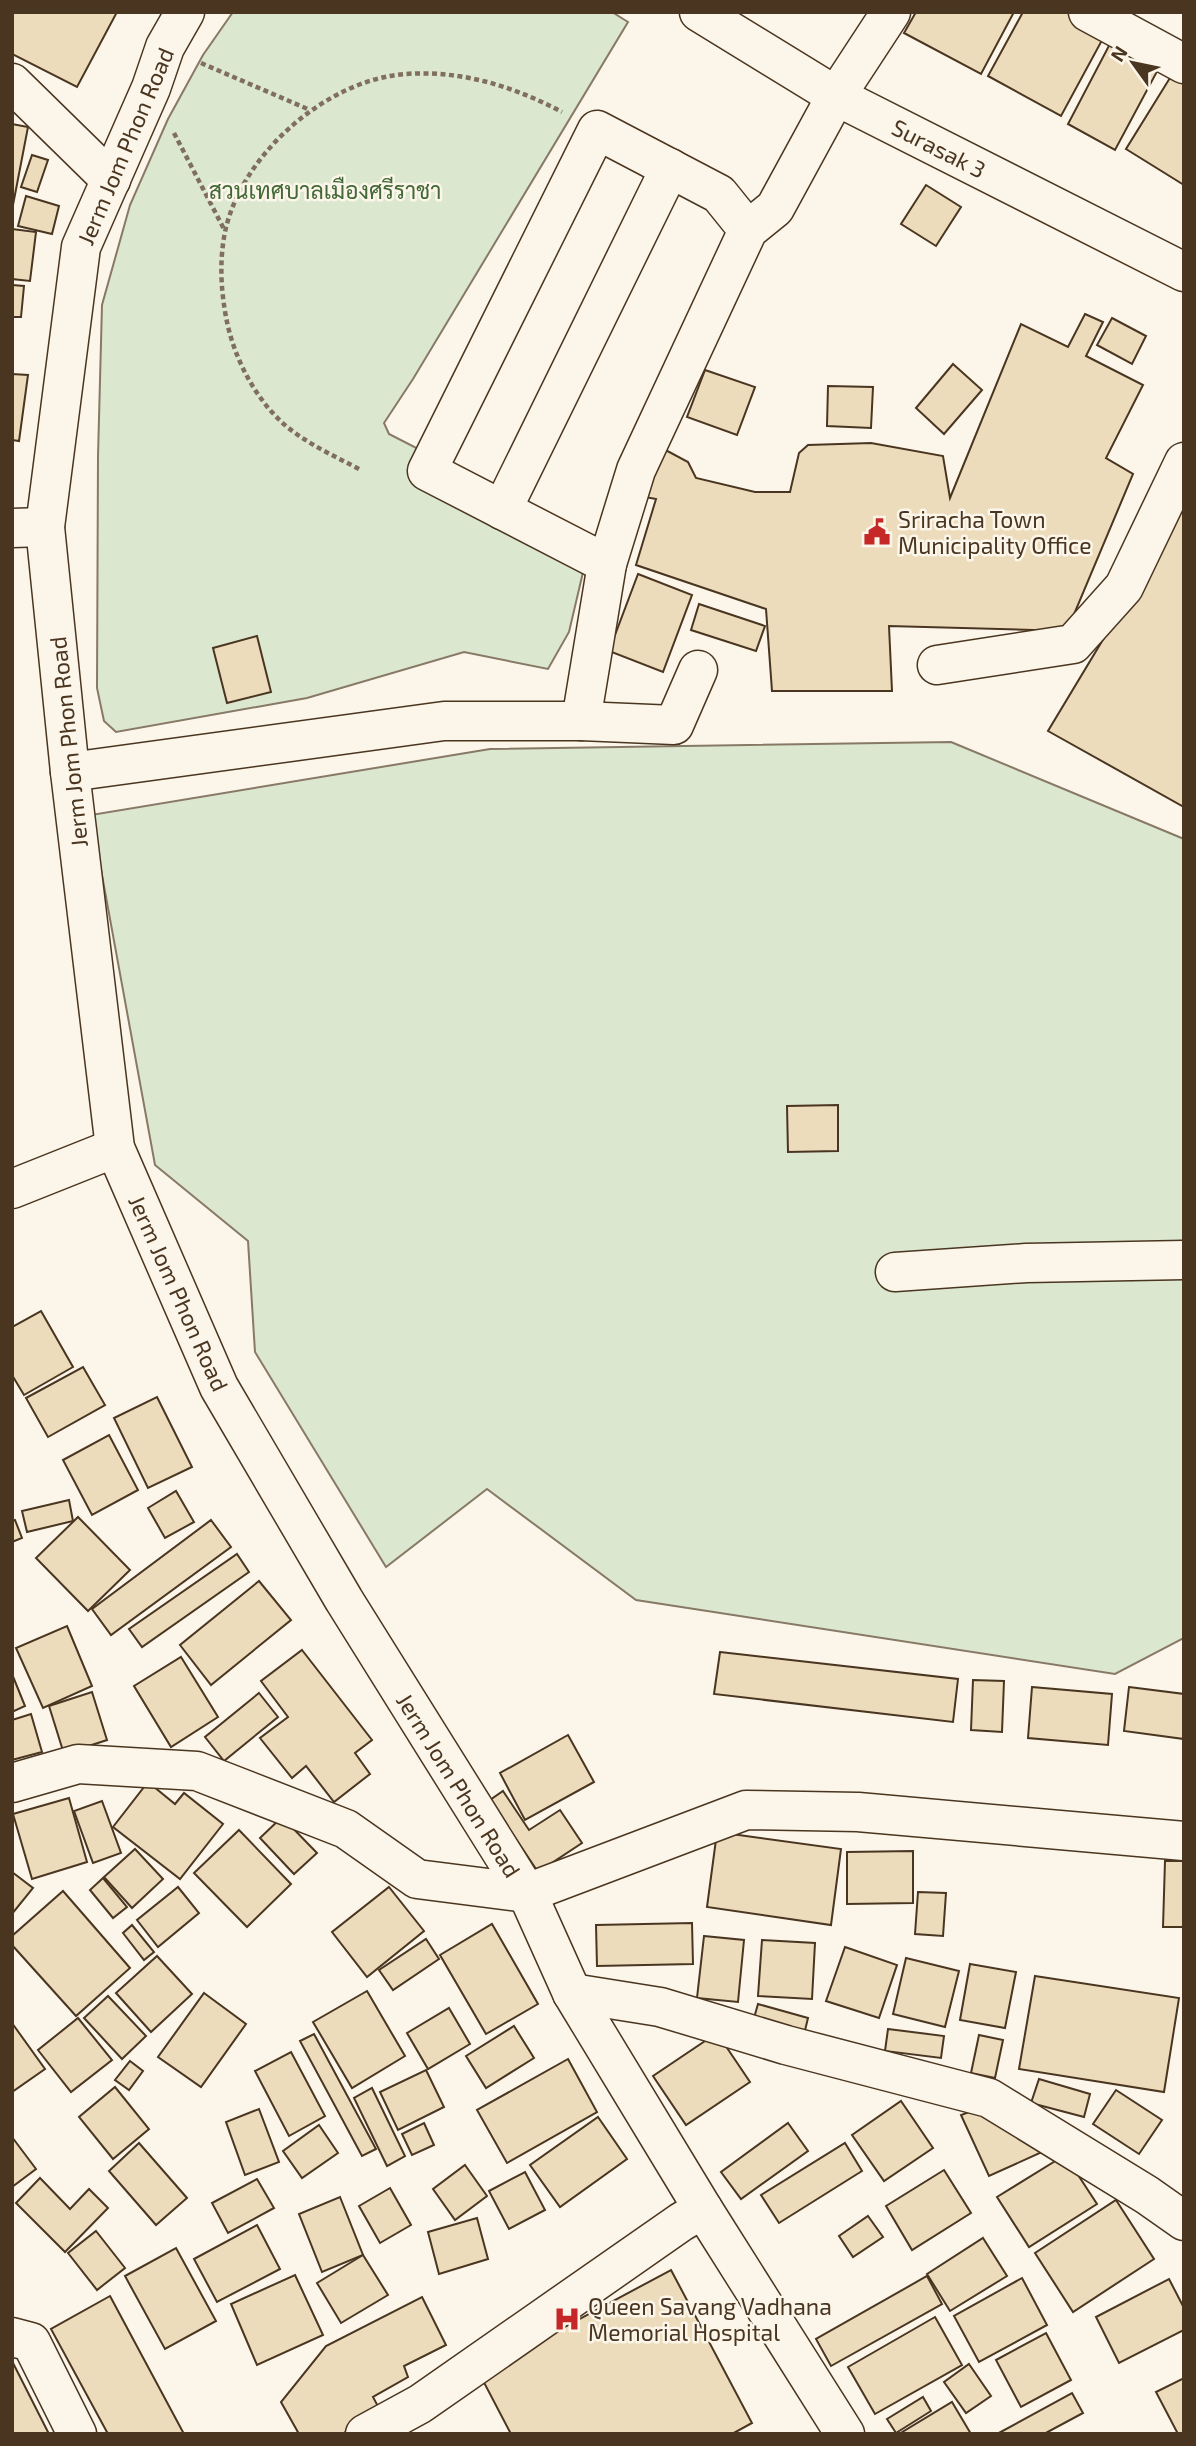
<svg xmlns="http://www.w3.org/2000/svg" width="1196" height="2446" viewBox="0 0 1196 2446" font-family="'Exo 2',Sarabun,sans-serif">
	<rect width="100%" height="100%" fill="#fbf6e9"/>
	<g fill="#dce7d0" stroke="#887966" stroke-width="2">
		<polygon points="233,12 612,12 628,22 413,379 384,423 389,434 576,530 584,568 569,632 548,669 464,652 307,698 116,732 104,721 97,688 98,456 102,305 130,205 168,119 203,55"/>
		<polygon points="951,742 1184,839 1184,1638 1115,1674 636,1600 487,1489 386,1567 255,1352 248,1241 155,1165 91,815 490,749"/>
	</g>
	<g fill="#ecdcbc" stroke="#4a3520" stroke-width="2">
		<polygon points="12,12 117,12 77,87 12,54"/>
		<polygon points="916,12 1014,12 981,74 904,33"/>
		<polygon points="1023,12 1072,12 1107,31 1061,116 988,76"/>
		<polygon points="1113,38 1161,64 1115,150 1068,124"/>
		<polygon points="1173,73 1184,79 1184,185 1126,149"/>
		<polygon points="12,124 28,127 13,205 12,204"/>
		<polygon points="32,155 48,160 37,192 21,187"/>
		<polygon points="926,185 961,207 936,246 901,224"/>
		<polygon points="26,196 59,206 52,234 18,226"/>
		<polygon points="12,229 36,232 30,281 12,279"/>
		<polygon points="12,285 24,286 21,317 12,317"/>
		<polygon points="1085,314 1103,322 1086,356 1143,385 1106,458 1133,474 1067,631 889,626 892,691 772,691 766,609 636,565 656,499 645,497 660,447 688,462 696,478 755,492 790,492 799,453 808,445 871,443 943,456 950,498 1021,324 1068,347"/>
		<polygon points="1112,318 1146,336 1132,364 1097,345"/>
		<polygon points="953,364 982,390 944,434 916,408"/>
		<polygon points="705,370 755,387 737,435 687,417"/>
		<polygon points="12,374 28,375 19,441 12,440"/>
		<polygon points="828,386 873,387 871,428 827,426"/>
		<polygon points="1184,505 1184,807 1048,731"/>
		<polygon points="638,574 692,595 663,672 609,651"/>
		<polygon points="699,604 765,626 756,651 691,630"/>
		<polygon points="257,636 271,692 227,703 213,648"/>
		<polygon points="838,1105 838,1151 788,1152 787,1106"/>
		<polygon points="41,1311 73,1367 24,1395 12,1375 12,1327"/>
		<polygon points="83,1367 105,1405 48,1437 26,1398"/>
		<polygon points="157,1397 192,1467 148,1488 114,1418"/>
		<polygon points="109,1435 138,1490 92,1515 63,1460"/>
		<polygon points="176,1491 194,1522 165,1538 148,1508"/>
		<polygon points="69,1500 73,1521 27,1532 22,1511"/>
		<polygon points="78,1517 130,1570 88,1611 36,1558"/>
		<polygon points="15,1520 22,1538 12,1542 12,1521"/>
		<polygon points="211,1520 231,1547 111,1635 92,1609"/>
		<polygon points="237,1554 249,1572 142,1647 129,1629"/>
		<polygon points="259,1581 291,1620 211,1685 180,1645"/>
		<polygon points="67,1626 92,1686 43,1708 16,1648"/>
		<polygon points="302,1650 372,1740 355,1753 370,1774 334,1802 306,1766 292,1778 260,1738 288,1717 261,1681"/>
		<polygon points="720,1652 958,1679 953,1722 714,1694"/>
		<polygon points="181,1657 218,1717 171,1747 134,1686"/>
		<polygon points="12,1674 25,1706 12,1712"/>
		<polygon points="973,1680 1004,1681 1002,1732 971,1730"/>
		<polygon points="1032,1687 1112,1694 1108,1745 1028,1738"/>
		<polygon points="1129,1687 1184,1694 1184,1739 1124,1731"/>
		<polygon points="92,1692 107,1740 64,1754 49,1706"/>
		<polygon points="259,1693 278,1717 224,1761 205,1737"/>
		<polygon points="31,1714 42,1752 12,1760 12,1720"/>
		<polygon points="568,1735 594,1782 525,1820 500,1773"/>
		<polygon points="148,1782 175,1804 184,1793 223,1824 180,1879 113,1827"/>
		<polygon points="503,1791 529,1830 560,1810 582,1843 538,1872 490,1800"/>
		<polygon points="69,1798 87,1862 32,1879 13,1814"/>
		<polygon points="102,1801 121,1853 93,1863 74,1811"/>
		<polygon points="282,1817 317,1853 294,1874 260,1838"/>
		<polygon points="239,1830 291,1884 247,1927 194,1873"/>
		<polygon points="717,1832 841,1849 831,1925 707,1907"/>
		<polygon points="135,1849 163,1879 132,1908 104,1877"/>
		<polygon points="913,1851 913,1903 847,1904 847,1852"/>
		<polygon points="1165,1861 1184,1861 1184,1927 1163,1927"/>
		<polygon points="12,1872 33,1888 12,1914"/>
		<polygon points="103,1878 127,1907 113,1918 90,1890"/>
		<polygon points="178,1887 199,1913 158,1947 137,1920"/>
		<polygon points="389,1887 424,1931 367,1977 332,1932"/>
		<polygon points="63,1891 130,1968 76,2016 12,1945 12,1936"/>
		<polygon points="918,1892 946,1893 943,1936 915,1934"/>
		<polygon points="692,1923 693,1964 597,1966 596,1925"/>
		<polygon points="492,1924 538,2004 486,2034 440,1955"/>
		<polygon points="132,1925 154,1952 144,1960 123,1933"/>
		<polygon points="704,1936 744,1940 738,2002 697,1998"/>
		<polygon points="426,1939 439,1959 393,1990 379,1970"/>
		<polygon points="762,1940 815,1943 812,1999 758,1996"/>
		<polygon points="845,1947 897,1965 879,2018 826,2001"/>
		<polygon points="157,1956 192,1994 151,2032 116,1993"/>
		<polygon points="906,1958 959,1971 945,2027 893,2014"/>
		<polygon points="970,1964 1016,1972 1005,2028 960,2020"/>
		<polygon points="1035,1976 1179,1998 1164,2092 1019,2069"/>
		<polygon points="367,1991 405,2056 352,2088 313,2022"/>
		<polygon points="204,1993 246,2024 201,2087 158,2057"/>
		<polygon points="108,1996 146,2036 122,2059 84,2018"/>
		<polygon points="758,2004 808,2018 803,2039 752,2025"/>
		<polygon points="449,2008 470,2044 428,2069 407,2033"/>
		<polygon points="78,2018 112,2060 71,2092 38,2050"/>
		<polygon points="12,2023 45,2069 12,2092"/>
		<polygon points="514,2026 534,2058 486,2088 466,2056"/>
		<polygon points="888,2029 944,2036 941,2058 885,2051"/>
		<polygon points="717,2033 750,2082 686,2125 653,2076"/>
		<polygon points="314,2034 376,2149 362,2156 300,2041"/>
		<polygon points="979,2035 1003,2040 995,2078 971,2073"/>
		<polygon points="291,2052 325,2116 289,2136 255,2071"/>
		<polygon points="568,2059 597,2112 507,2163 477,2110"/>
		<polygon points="130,2061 143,2071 129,2090 115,2080"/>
		<polygon points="426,2070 444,2107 398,2130 380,2092"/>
		<polygon points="1039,2079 1090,2094 1084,2117 1031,2103"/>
		<polygon points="115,2087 149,2129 113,2159 79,2117"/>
		<polygon points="372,2088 405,2156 387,2166 354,2098"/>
		<polygon points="1116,2090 1162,2120 1139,2154 1093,2124"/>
		<polygon points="901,2101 933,2148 884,2181 852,2135"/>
		<polygon points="988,2105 1042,2152 989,2176 961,2115"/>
		<polygon points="259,2109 279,2162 245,2175 226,2122"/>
		<polygon points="598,2117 627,2159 560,2207 530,2165"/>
		<polygon points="424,2123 434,2145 412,2155 402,2134"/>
		<polygon points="788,2123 808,2151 741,2199 721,2172"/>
		<polygon points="319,2125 338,2153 302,2178 283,2151"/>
		<polygon points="12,2137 36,2169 12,2187"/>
		<polygon points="139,2143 187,2198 156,2225 109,2171"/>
		<polygon points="845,2143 862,2171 779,2223 761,2195"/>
		<polygon points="1065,2155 1097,2204 1029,2247 997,2197"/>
		<polygon points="465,2165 487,2196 455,2220 433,2189"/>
		<polygon points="944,2170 971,2213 912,2250 886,2206"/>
		<polygon points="525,2172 545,2210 509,2229 489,2191"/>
		<polygon points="40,2178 70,2209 89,2189 108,2208 65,2252 16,2203"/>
		<polygon points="257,2179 274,2208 228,2233 212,2203"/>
		<polygon points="390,2188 411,2225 380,2243 359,2206"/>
		<polygon points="340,2197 363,2255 322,2272 299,2214"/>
		<polygon points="1116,2200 1154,2259 1073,2312 1035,2253"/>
		<polygon points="868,2216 883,2237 853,2257 839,2236"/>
		<polygon points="477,2218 488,2259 439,2274 428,2232"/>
		<polygon points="257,2225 280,2269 217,2302 194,2259"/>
		<polygon points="96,2231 125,2268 97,2290 68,2253"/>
		<polygon points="983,2238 1007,2276 950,2311 927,2274"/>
		<polygon points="176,2248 216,2321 165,2349 125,2276"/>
		<polygon points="363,2255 388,2295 341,2323 317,2283"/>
		<polygon points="671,2270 752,2423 732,2434 511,2434 479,2373"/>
		<polygon points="295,2275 323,2335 257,2365 231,2304"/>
		<polygon points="927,2276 942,2304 831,2366 816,2339"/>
		<polygon points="1022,2278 1047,2325 979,2362 954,2316"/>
		<polygon points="1169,2279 1184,2308 1184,2330 1119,2363 1096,2317"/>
		<polygon points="110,2296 184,2434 108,2434 51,2329"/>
		<polygon points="422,2297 446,2345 404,2366 408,2377 373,2397 381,2412 342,2434 299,2434 281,2402 326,2346"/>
		<polygon points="935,2317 962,2365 875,2414 848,2367"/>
		<polygon points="1046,2333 1071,2380 1021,2407 996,2360"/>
		<polygon points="12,2361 49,2434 12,2434"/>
		<polygon points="969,2364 991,2396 966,2413 944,2382"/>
		<polygon points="1184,2378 1184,2434 1178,2434 1156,2392"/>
		<polygon points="1072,2393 1083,2413 1044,2434 997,2434"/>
		<polygon points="923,2397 931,2411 896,2433 887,2419"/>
		<polygon points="952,2402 971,2434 899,2434"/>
	</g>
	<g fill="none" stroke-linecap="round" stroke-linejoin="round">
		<g stroke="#4a3520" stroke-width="41">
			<g id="minor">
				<polyline points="1088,12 1184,64"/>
				<polyline points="12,83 111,180"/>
				<polyline points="748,230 719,194 597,130 427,471 607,564 636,470 748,230 775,208 836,96 891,12"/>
				<polyline points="502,510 670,168"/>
				<polyline points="12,528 45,527"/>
				<polyline points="937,665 1073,644 1124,587 1184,462"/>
				<polyline points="581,721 607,564"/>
				<polyline points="70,772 444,721 581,721 674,725 698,670"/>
				<polyline points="12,1189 115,1148"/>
				<polyline points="895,1272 1026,1263 1184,1260"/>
				<polyline points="12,1783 78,1764 197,1771 346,1829 417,1879 527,1893 746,1810 858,1812 1184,1841"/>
				<polyline points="572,1993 660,2007 786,2045 989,2098 1147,2195 1184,2221"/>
				<polyline points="12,2337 31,2342 77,2434"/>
				<polyline points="365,2434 420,2404 681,2222 703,2209"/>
			</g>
		</g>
		<g stroke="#4a3520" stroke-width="41">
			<g id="major">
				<polyline points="185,12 165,47 151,88 81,247 45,527 70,772 115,1148 219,1387 344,1600 527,1893 572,1993 703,2209 845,2434"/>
				<polyline points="699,12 836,96 1184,272"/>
			</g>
		</g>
		<g stroke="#7f6f5c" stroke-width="4.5" stroke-dasharray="5 3.5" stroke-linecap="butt">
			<polyline points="201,63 310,110"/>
			<polyline points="174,133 225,231"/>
			<path d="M359,469C334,456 308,444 286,426C256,400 235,360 227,322C221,293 219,262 225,232C241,155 326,80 405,74C461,70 513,86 562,112"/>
		</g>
		<use href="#minor" stroke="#fbf6e9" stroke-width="38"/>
		<use href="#major" stroke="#fbf6e9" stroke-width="38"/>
	</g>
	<defs>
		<g id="civic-bare" transform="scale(2.1)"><path d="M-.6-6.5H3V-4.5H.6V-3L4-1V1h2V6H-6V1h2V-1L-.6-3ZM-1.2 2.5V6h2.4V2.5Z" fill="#c62828" stroke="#fbf6e9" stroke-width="2.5" paint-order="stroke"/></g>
		<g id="hospital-bare" transform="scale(2.1)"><path d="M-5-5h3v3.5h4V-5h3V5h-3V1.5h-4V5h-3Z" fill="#c62828" stroke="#fbf6e9" stroke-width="2.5" paint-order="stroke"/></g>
	</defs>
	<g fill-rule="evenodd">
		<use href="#civic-bare" x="877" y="532"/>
		<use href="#hospital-bare" x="567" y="2319"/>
	</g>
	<g text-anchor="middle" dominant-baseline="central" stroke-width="5" stroke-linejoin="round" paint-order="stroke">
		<g font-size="23" fill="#4a3520" stroke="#fbf6e9">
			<text transform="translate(125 146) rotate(-67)">Jerm Jom Phon Road</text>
			<text transform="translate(939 148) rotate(27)">Surasak 3</text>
			<text transform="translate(68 742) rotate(-96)">Jerm Jom Phon Road</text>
			<text transform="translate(179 1293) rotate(66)">Jerm Jom Phon Road</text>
			<text transform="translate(459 1785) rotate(58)">Jerm Jom Phon Road</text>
		</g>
		<g font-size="23" fill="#436837" stroke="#fbf6e9">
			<text x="325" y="190">สวนเทศบาลเมืองศรีราชา</text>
		</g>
		<g font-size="23" fill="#4a3520" stroke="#fbf6e9" text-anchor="start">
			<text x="898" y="519">Sriracha Town<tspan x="898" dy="26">Municipality Office</tspan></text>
			<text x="588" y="2306">Queen Savang Vadhana<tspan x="588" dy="26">Memorial Hospital</tspan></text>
		</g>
	</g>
	<rect width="1196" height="2446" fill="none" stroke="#4a3520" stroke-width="28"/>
	<g transform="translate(1133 63) rotate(303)" stroke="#fbf6e9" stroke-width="5" paint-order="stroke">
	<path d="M0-5L12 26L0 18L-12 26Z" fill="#4a3520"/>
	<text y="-10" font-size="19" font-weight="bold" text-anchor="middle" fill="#4a3520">N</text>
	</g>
</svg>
